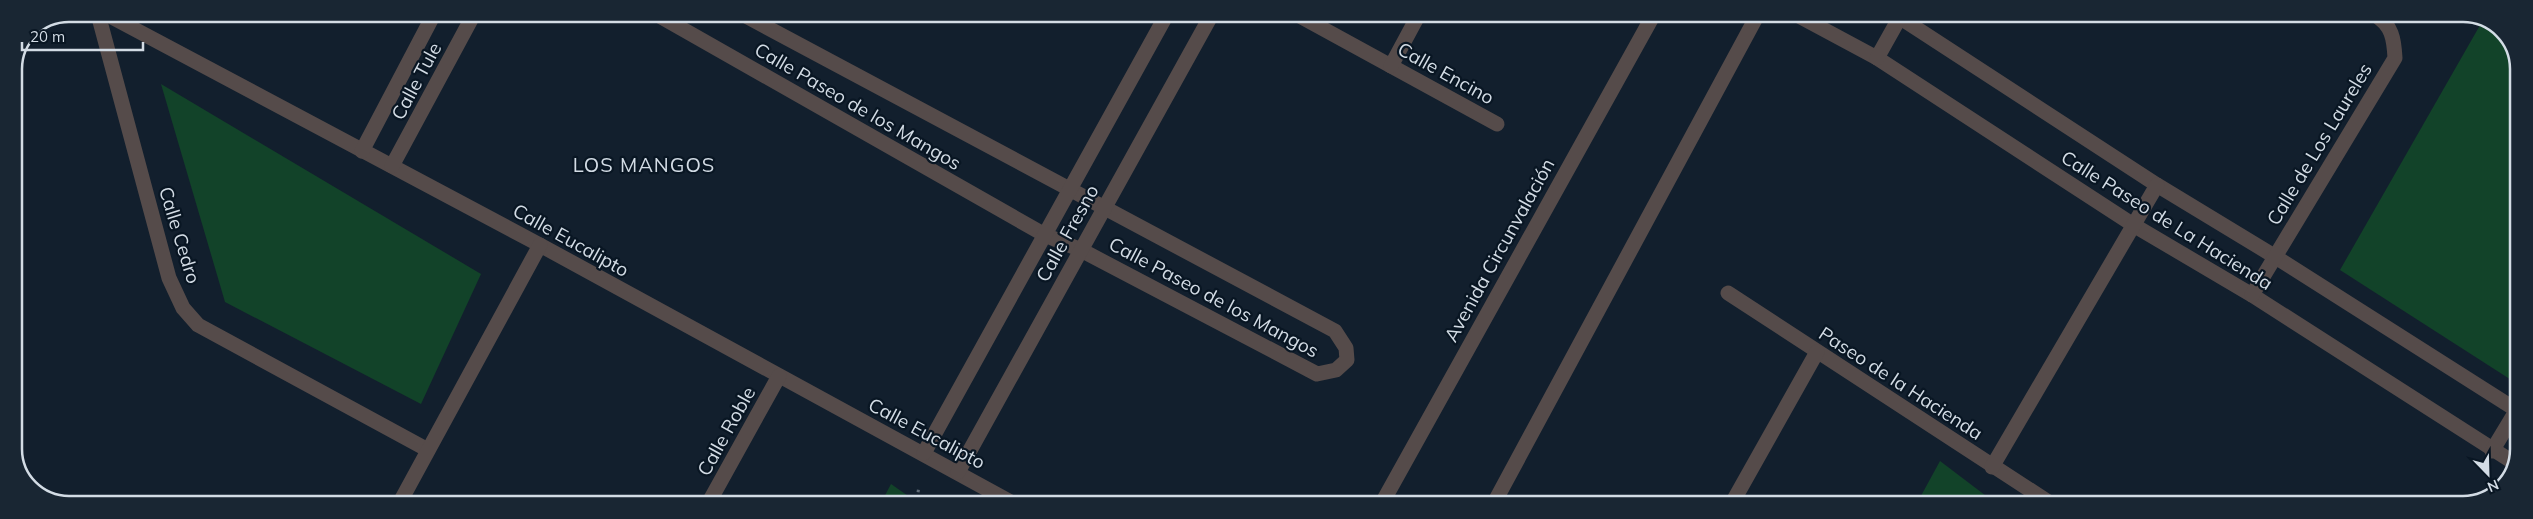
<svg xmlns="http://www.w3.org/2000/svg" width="2533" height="519" viewBox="0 0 2533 519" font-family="Mulish,sans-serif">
	<rect width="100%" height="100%" fill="#121f2d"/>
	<g fill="#124329">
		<polygon points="2483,20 2503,30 2519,63 2518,380 2516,383 2340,270"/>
		<polygon points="161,84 481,274 421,404 225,302"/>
		<polygon points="1940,461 1998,505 1916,505"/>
		<polygon points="891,484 921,505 880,505"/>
	</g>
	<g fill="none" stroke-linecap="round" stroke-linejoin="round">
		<polyline stroke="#616c78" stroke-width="3" stroke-dasharray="2.5 4" stroke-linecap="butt" points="916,505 919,486"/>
		<g stroke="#554b4a" stroke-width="15">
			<polyline points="98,14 169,278 183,308 198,325 428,450"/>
			<polyline points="106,14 540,245 1016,505"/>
			<polyline points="656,14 1045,235 1081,250 1317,374 1336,370 1347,360 1346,348 1335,331 742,14"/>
			<polyline points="1296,14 1497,124"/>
			<polyline points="1795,14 1877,58 2135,226 2252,295 2516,464"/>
			<polyline points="1896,15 2157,185 2274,256 2518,411"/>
			<polyline points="1877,58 1900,17"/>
			<polyline points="1391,66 1419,14"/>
			<polyline points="362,151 434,14"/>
			<polyline points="392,166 474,14"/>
			<polyline points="1728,293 2053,505"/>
			<path d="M2252,295L2395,58C2394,39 2392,25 2375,15"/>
			<polyline points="2492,451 2518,408"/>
			<polyline points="924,453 1167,14"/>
			<polyline points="1992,467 2157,185"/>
			<polyline points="958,472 1212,14"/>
			<polyline points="399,504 540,245"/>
			<polyline points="708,504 779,376"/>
			<polyline points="1381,505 1654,14"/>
			<polyline points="1493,505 1758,14"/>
			<polyline points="1731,505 1817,352"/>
		</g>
	</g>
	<g text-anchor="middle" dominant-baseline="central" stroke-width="4.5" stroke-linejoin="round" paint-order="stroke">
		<g font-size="19" fill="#d3dce5" stroke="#091623">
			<text transform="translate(1446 73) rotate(29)">Calle Encino</text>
			<text transform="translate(416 81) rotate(-62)">Calle Tule</text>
			<text transform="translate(858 106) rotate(30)">Calle Paseo de los Mangos</text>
			<text transform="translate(2319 144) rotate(-59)">Calle de Los Laureles</text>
			<text transform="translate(2167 220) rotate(32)">Calle Paseo de La Hacienda</text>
			<text transform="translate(1067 233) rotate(-61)">Calle Fresno</text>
			<text transform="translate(180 235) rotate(73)">Calle Cedro</text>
			<text transform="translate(571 240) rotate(29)">Calle Eucalipto</text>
			<text transform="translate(1499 250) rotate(-61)">Avenida Circunvalación</text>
			<text transform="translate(1214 297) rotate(28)">Calle Paseo de los Mangos</text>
			<text transform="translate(1901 383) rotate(33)">Paseo de la Hacienda</text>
			<text transform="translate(726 431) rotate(-61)">Calle Roble</text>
			<text transform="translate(927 433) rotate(28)">Calle Eucalipto</text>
		</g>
		<g font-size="20" letter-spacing="1" fill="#d3dce5" stroke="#091623">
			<text x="644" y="164">LOS MANGOS</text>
		</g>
	</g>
	<path d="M0 0H2533V519H0ZM69 22H2463A47 47 0 0 1 2510 69V449A47 47 0 0 1 2463 496H69A47 47 0 0 1 22 449V69A47 47 0 0 1 69 22Z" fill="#192633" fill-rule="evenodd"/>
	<path fill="none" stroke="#d3dce5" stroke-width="2.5" d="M69 22H2463A47 47 0 0 1 2510 69V449A47 47 0 0 1 2463 496H69A47 47 0 0 1 22 449V69A47 47 0 0 1 69 22Z"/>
	<g transform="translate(2488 474) rotate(157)" stroke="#091623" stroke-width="4" paint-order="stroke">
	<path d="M0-4L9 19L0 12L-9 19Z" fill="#d3dce5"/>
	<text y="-8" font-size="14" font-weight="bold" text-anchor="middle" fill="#d3dce5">N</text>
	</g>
	<path d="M22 42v8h121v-8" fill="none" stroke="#d3dce5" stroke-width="2.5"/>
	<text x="30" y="42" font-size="15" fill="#d3dce5" stroke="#091623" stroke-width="4" paint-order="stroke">20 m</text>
</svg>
